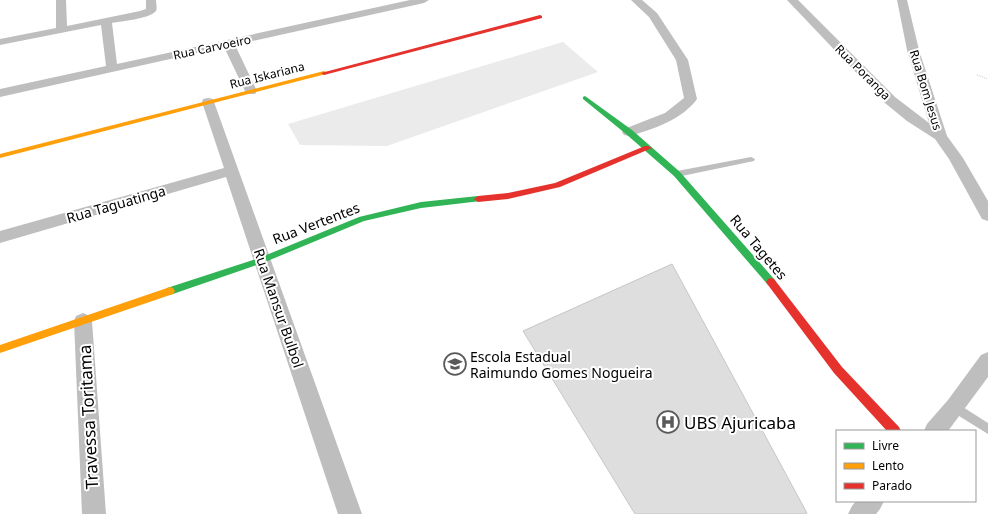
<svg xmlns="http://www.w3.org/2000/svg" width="988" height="514" viewBox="0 0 988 514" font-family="'Noto Sans',sans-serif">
	<rect width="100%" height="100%" fill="#fff"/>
	<polygon fill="#ebebeb" points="563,42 598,72 387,146 300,145 288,124"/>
	<polygon fill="#dedede" stroke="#c6c6c6" points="672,264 807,513 804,514 635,514 523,331"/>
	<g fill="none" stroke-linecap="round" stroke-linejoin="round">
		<polyline stroke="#b9b9b9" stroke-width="1.5" stroke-dasharray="0.5 1.5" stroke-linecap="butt" points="977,75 988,79"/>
		<g fill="#bebebe" fill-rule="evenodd">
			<polygon points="751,157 755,159 754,161 677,177 673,174 677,171"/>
			<polygon points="955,402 988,423 988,434 951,411 949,407 951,403"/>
		</g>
		<g fill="#bebebe" fill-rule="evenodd">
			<path d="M56,0H66L67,26L140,11L146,9V0H156C156,4 158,10 155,12C147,19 122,21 112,23L117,64L410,0H429L424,3L235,45L257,91L255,94H247L245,91L224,47L0,97V89L106,66L101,25L0,45V39L56,28Z"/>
			<path d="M631,0H642L657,13L688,60L697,99C683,119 652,130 629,136L624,135L622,132L624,129L665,113L684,98L676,60L649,17Z"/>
			<polygon points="787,0 798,0 895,97 929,123 907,50 897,0 907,0 919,50 947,136 963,158 988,201 988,221 982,219 949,159 935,139 907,121 885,103"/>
			<polygon points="208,98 213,99 214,102 362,514 338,514 226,177 0,243 0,231 224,168 202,102 203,99"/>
			<polygon points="83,313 90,316 92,321 106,514 82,514 74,321 76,316"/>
			<polygon points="988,352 988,377 948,431 924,431 927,424 948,400 981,355"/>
			<polygon points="856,501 884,501 880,509 876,514 848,514 852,506"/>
		</g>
		<g fill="#30b455" fill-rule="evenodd">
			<polygon points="585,96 632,130 680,172 774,279 776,282 774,285 768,285 674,176 626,134 583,99 583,97"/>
			<polygon points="478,196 482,199 481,201 421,208 364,221 265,262 170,295 167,294 165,291 167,288 259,258 359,217 421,202"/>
		</g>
		<g fill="#ff9f0a" fill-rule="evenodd">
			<polygon points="324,71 326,72 326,74 0,158 0,154"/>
			<polygon points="170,287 173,288 175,291 173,294 0,353 0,345"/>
		</g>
		<g fill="#e5322d" fill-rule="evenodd">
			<polygon points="540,15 542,16 542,18 324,75 321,73"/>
			<polygon points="645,146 648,146 652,148 560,187 508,199 478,202 474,199 478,196 508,193 555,183"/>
			<polygon points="771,278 774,279 842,367 899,427 901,431 887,431 834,373 768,285 766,282 768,279"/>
		</g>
	</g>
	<defs>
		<g id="school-ring" transform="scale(1.15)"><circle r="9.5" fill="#fff" stroke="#595959" stroke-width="1.5"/><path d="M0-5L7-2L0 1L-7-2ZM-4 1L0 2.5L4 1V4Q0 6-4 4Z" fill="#595959"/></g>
		<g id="hospital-ring" transform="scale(1.15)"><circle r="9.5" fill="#fff" stroke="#595959" stroke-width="1.5"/><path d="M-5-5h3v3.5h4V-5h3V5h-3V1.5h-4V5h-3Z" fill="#595959"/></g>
	</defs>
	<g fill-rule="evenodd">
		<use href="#school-ring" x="455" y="364"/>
		<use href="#hospital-ring" x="668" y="422"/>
	</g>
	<g text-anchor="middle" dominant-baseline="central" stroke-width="4" stroke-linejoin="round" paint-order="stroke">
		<g font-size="12" fill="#000" stroke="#fff">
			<text transform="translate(212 47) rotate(-12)">Rua Carvoeiro</text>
			<text transform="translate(863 72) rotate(45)">Rua Poranga</text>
			<text transform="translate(267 75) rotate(-14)">Rua Iskariana</text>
			<text transform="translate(926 90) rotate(73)">Rua Bom Jesus</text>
		</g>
		<g font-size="14" fill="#000" stroke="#fff">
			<text transform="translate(116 204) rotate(-16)">Rua Taguatinga</text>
			<text transform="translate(316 223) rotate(-21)">Rua Vertentes</text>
			<text transform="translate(759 247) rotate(50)">Rua Tagetes</text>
			<text transform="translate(279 308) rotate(71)">Rua Mansur Bulbol</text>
		</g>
		<g font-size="14" fill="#000" stroke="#fff" text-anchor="start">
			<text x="470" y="356">Escola Estadual<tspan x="470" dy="16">Raimundo Gomes Nogueira</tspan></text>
		</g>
		<g font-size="17" fill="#000" stroke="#fff">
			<text transform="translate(88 417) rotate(-93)">Travessa Toritama</text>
		</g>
		<g font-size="17" fill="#000" stroke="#fff" text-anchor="start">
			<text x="684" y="422">UBS Ajuricaba</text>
		</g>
	</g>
	<rect x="836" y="430" width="140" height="72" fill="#ffffff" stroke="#999999"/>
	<rect x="844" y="443" width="20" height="6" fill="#30b455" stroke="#999999"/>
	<text x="872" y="450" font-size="12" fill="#000000">Livre</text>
	<rect x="844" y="463" width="20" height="6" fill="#ff9f0a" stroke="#999999"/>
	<text x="872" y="470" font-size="12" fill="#000000">Lento</text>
	<rect x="844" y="483" width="20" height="6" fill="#e5322d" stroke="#999999"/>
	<text x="872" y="490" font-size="12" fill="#000000">Parado</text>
</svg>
